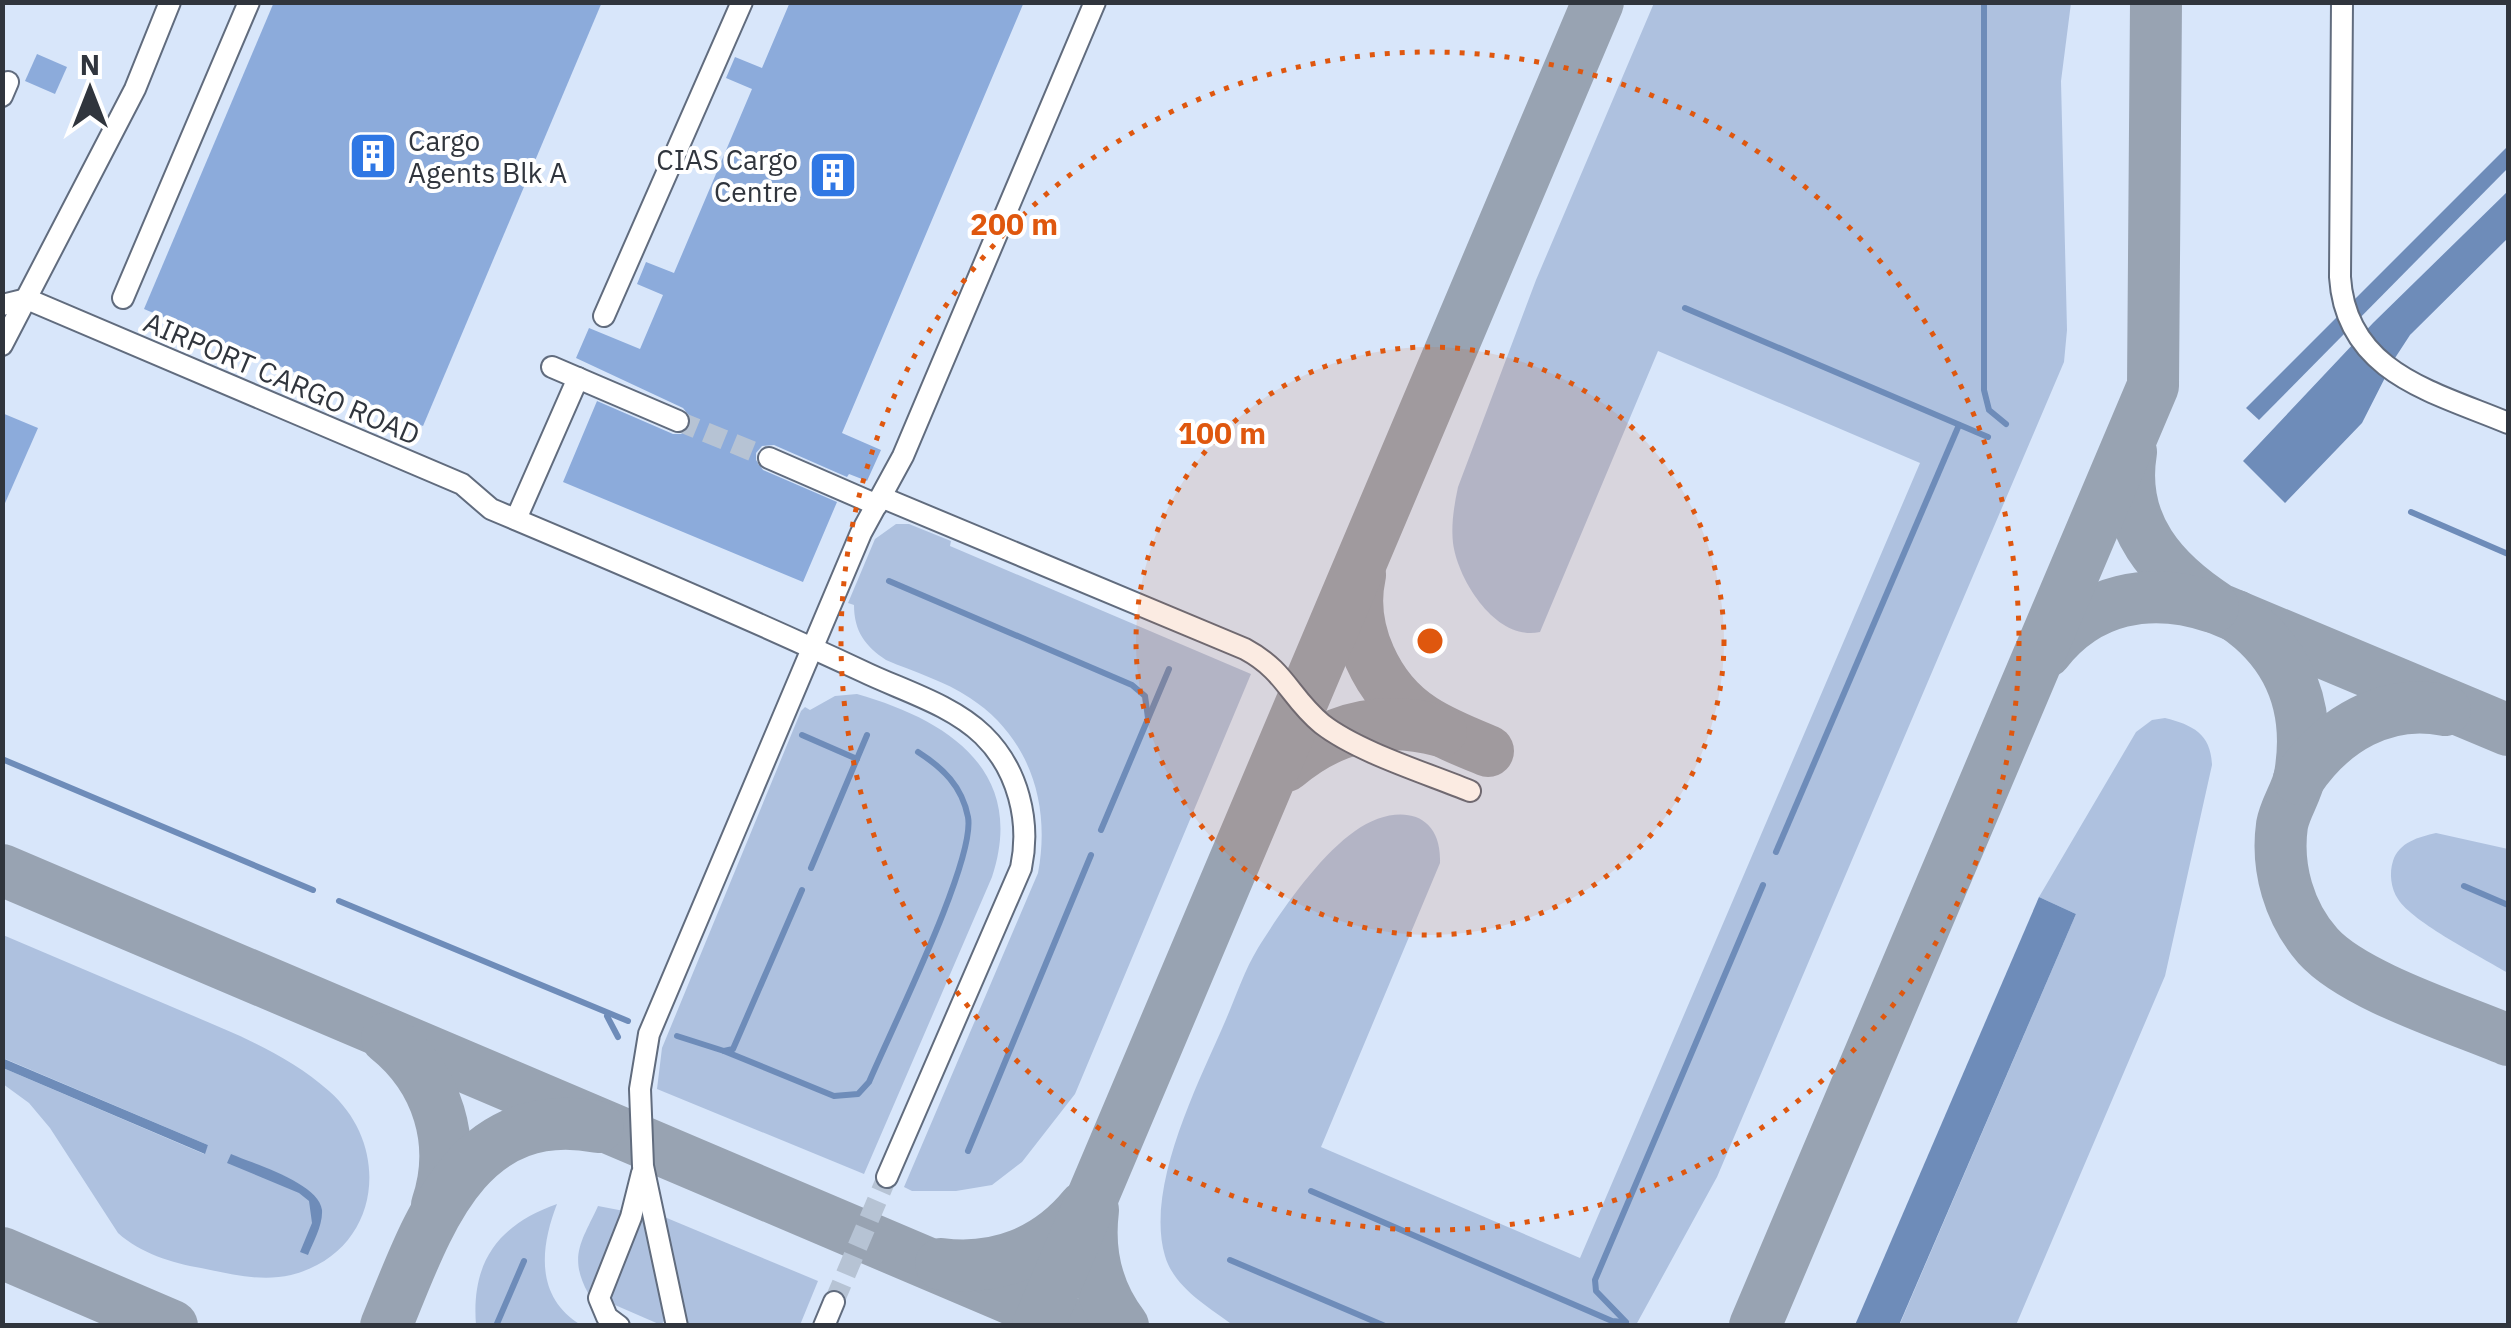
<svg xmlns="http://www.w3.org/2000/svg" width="2511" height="1328" viewBox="0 0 2511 1328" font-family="'IBM Plex Sans',sans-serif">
	<rect width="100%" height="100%" fill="#d8e6fa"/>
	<g fill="#aec1df">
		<path d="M1654,3H2071L2061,81L2067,330L2064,362L1717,1177L1636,1325H1233C1208,1307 1174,1287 1165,1256C1145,1188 1197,1086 1224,1024C1235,999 1244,971 1258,948C1281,911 1319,856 1355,831C1392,804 1442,807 1440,863L1321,1147L1580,1258L1920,463L1658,351L1540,632C1497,642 1458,581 1453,543C1451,524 1454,506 1458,487L1536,280Z"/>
		<path d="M896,524H909L951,541L950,546L1251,674L1075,1094L1022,1162L992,1185L956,1191H912L904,1187L1038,873C1051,805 1030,737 970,698C945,681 914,672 886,660C865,646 854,631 854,605L848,603L875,539Z"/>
		<path d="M857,694C948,720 1027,771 992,877L864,1174L657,1089L662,1048L801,711L805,707L810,710L835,696Z"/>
		<path d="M2165,718C2193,725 2211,734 2212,765L2165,976L2016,1325L1899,1326L2076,914L2039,897L2136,732L2152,720Z"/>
		<path d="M2436,833L2508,849V973C2483,958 2412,922 2398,899C2391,889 2389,873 2393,861C2399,842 2419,837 2436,833Z"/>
		<path d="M3,935C61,960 119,984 177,1009C231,1032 285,1052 329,1091C394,1148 380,1253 291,1275C261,1282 230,1274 201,1268C172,1263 140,1253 118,1233L50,1128L29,1103L3,1084V1068L204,1154L208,1145L3,1058Z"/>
		<path d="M557,1204C540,1248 535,1297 581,1325H476C471,1262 498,1225 557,1204Z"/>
		<path d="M598,1206L624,1211L588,1293C568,1256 582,1241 598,1206Z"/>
		<polygon points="640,1215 647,1216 664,1321 661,1325 615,1305 610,1296"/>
		<polygon points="662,1216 818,1281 800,1325 688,1325 676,1293"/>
	</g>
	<g fill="#6e8cb9">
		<polygon points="2508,146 2508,168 2259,420 2246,408"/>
		<polygon points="2508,191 2508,238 2410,335 2395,358 2362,423 2285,503 2243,461 2373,323"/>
		<polygon points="2039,897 2076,914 1899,1325 1855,1325"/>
		<polygon points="2,1058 208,1145 205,1154 3,1068"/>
		<path d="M231,1154C254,1164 319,1183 322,1210C323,1225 313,1242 308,1255L300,1252L312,1223L309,1201L299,1193L227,1163Z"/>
	</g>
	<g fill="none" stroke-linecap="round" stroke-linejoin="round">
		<g stroke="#6e8cb9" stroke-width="6">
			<polyline points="1984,2 1984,390 1989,410 2006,424"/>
			<polyline points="1685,308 1988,437"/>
			<polyline points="2411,512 2508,554"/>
			<polyline points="889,581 1132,685 1145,696 1148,718"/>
			<polyline points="802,735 857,759"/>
			<polyline points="2,759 313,890"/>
			<polyline points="1101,830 1169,669"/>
			<polyline points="1776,852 1959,425"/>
			<polyline points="811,868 867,735"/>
			<polyline points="2464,886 2508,905"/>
			<polyline points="339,901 628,1021"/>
			<polyline points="607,1016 618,1037"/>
			<polyline points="677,1036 724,1051 733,1049 802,890"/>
			<path d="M724,1051L834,1096L858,1094L869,1082C890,1032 976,860 968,817C962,786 943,768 918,752"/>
			<polyline points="968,1151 1091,855"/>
			<polyline points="1311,1191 1612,1321 1623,1322"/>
			<polyline points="1230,1260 1385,1326"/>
			<polyline points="1626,1322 1596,1291 1595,1280 1763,885"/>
			<polyline points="496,1326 524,1261"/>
		</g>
		<g stroke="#98a3b2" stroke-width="52">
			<path d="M2131,452C2119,525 2163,573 2219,609L2508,730"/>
			<path d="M1360,575C1348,629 1377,691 1423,720C1443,733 1466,742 1488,751"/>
			<path d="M2236,616C2291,654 2311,710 2300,775C2297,792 2285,808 2282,825C2276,868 2289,913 2318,946C2354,986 2456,1018 2508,1040"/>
			<path d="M2046,652C2088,598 2150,586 2213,607"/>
			<path d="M1286,766C1332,727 1383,715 1441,731"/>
			<path d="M2299,779C2332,730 2385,698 2445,710"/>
			<polyline points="2,870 1073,1325"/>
			<path d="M387,1038C438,1079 458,1143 437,1205"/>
			<path d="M1093,1210C1088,1251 1097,1292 1123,1326"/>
			<polyline points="2,1253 172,1326"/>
			<path d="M941,1264C998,1271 1048,1251 1084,1207"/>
			<path d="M386,1326C426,1230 464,1102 598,1127"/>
			<polyline points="1038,1326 1598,2"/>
			<polyline points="1755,1326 2153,386 2156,2"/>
		</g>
	</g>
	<g fill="#8cabdb">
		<polygon points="274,2 602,2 423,426 144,309"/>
		<polygon points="790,2 1024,2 842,433 881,450 867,481 849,474 847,477 774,445 762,446 756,453 756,460 763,470 837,502 803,582 563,482 597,401 673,434 681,434 690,427 691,418 683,408 576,358 589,328 640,349 663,295 637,284 646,262 674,273 752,89 726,78 735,57 762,68"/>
		<polygon points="37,54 67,67 55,94 25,81"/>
		<polygon points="2,413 38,428 2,510"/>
	</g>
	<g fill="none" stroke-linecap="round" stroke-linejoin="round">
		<g stroke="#b6c3d4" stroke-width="20" stroke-dasharray="20 10" stroke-linecap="butt">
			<polyline points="678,421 769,458"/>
			<polyline points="834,1302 887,1177"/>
		</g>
		<g stroke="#616c7e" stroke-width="24">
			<g id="minor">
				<path d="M2342,2L2340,277C2346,373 2434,392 2508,423"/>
				<polyline points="2,96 8,82"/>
				<polyline points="123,298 249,2"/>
				<path d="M27,299L462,484L491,509C615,561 740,614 862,671C901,690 951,704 983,735C1018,769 1031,821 1021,868L887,1177"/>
				<polyline points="2,305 27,299"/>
				<polyline points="604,316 742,2"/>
				<polyline points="2,345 135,89 170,2"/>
				<polyline points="552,367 678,421"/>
				<polyline points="769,458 877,505"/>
				<path d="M881,497L1245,649C1286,671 1290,698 1322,724C1358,752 1426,773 1470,791"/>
				<polyline points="516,519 578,378"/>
				<polyline points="619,1326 607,1317 599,1298 631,1217 642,1173"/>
				<polyline points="677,1326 643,1166 640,1089 649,1034 861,533 903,456 1095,2"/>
				<polyline points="824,1326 834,1302"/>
			</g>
		</g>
		<use href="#minor" stroke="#fff" stroke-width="20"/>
	</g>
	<circle cx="1430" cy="641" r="294" fill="#df570e" fill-opacity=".12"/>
	<g fill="none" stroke="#df570e" stroke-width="5" stroke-dasharray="5 10">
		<circle cx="1430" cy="641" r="294"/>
		<circle cx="1430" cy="641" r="589"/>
	</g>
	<defs>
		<g id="building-square" transform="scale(2.5)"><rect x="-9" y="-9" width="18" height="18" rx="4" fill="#2f77e4" stroke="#fff"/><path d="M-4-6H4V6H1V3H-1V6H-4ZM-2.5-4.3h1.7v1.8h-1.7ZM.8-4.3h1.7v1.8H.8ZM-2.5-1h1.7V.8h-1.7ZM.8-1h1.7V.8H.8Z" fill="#fff"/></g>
	</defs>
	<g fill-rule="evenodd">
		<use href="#building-square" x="373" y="156"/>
		<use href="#building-square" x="833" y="175"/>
	</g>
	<g text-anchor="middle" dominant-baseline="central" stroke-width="8" stroke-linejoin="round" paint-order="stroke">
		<g font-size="28" fill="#30353d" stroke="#fff" text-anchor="start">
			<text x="408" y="140">Cargo<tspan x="408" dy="32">Agents Blk A</tspan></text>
			<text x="798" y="159" text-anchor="end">CIAS Cargo<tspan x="798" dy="32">Centre</tspan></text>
		</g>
		<g font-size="28" fill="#30353d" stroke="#fff">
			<text transform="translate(282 378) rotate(23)">AIRPORT CARGO ROAD</text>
		</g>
	</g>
	<circle cx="1430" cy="641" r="15" fill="#df570e" stroke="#fff" stroke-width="5"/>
	<g font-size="30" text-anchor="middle" font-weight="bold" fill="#df570e" stroke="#fff" stroke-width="8" stroke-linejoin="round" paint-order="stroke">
		<text x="1014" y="235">200 m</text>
		<text x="1222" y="444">100 m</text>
	</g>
	<rect width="2511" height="1328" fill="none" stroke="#30353d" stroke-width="10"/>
	<g transform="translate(90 90)" stroke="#ffffff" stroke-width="8" paint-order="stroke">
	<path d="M0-8L18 38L0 25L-18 38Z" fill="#30353d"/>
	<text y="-15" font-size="28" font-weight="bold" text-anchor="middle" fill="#30353d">N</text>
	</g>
</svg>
